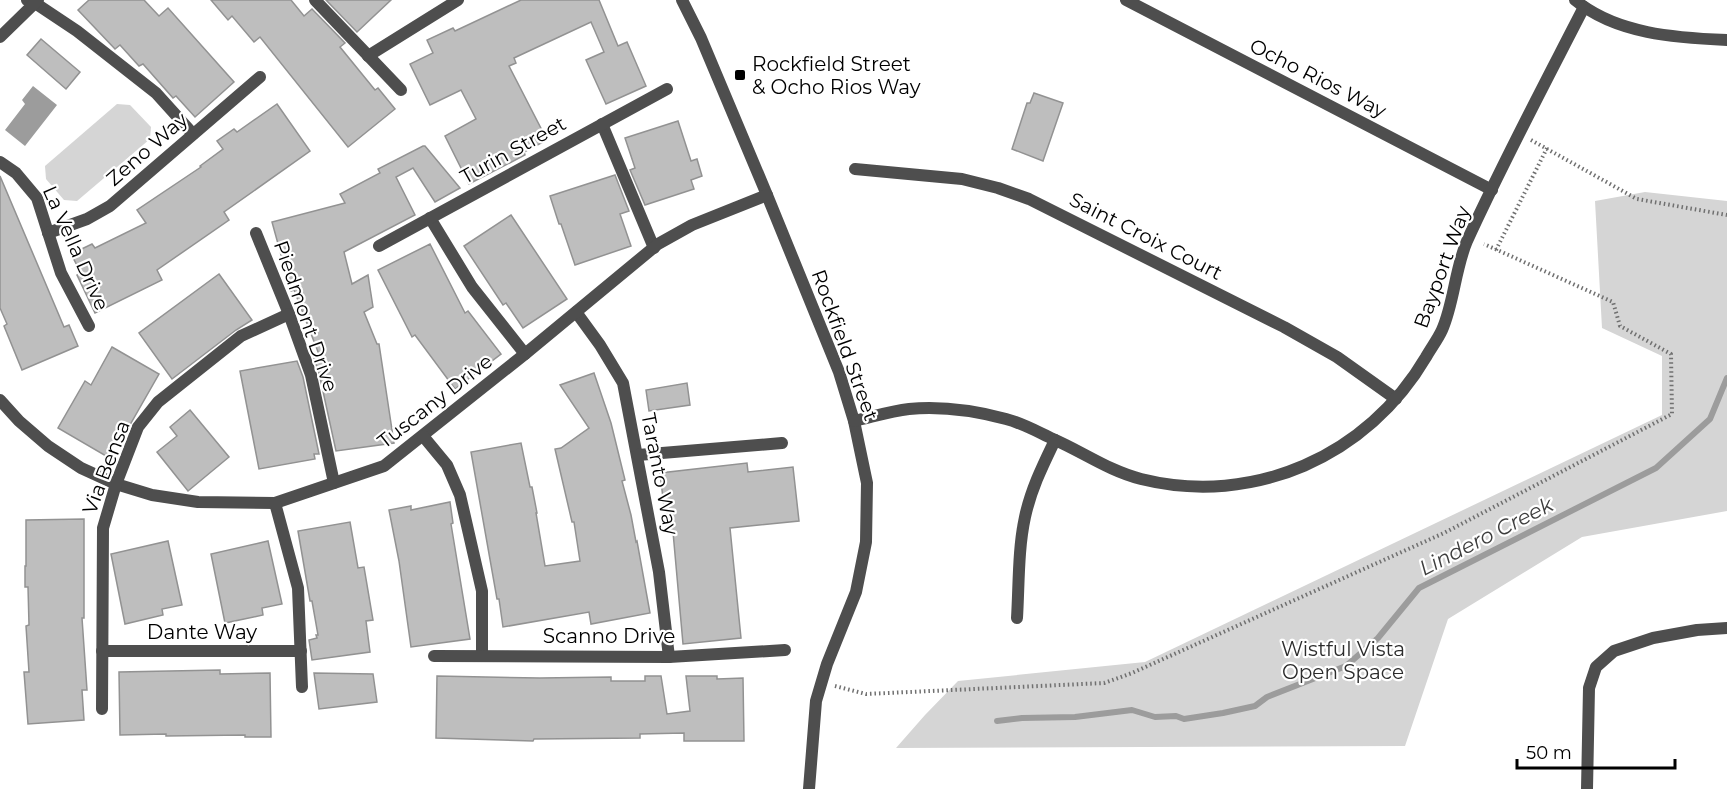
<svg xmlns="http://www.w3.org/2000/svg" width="1727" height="789" viewBox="0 0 1727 789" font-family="Montserrat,sans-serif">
	<rect width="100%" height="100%" fill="#fff"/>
	<g fill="#d5d5d5">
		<polygon points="117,104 130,105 151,127 150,139 77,201 64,200 46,179 45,166"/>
		<polygon points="1645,192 1727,201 1727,511 1582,537 1448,619 1405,746 896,748 925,715 958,681 1145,662 1662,415 1662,356 1602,328 1595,201"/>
	</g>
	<polygon fill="#9c9c9c" points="33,86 57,105 25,146 5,130 25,104 22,100"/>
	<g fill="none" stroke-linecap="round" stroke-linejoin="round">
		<polyline stroke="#9c9c9c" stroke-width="6" points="997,721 1022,718 1075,717 1132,710 1155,717 1176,716 1184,719 1223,713 1255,706 1267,697 1346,666 1378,638 1419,588 1656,468 1710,419 1727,378"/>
	</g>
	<g fill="#bebebe" stroke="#929292" stroke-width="1.5">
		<polygon points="89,0 144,0 159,16 168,8 234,82 195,117 176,96 173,98 143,64 139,66 120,45 115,49 78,10"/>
		<polygon points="211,0 291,0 304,16 312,9 345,43 340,47 375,90 378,88 395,109 348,147 260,37 254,42 232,16 228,20"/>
		<polygon points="326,0 391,0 357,32"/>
		<polygon points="521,0 599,0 618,46 627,42 646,86 606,104 586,60 604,52 591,22 514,58 516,63 509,66 547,140 524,152 525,155 469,184 445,136 476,119 461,90 430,105 410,64 433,53 427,40 453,28 455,31"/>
		<polygon points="41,39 80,72 66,89 27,55"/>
		<polygon points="1034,93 1063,103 1043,161 1012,149 1027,103 1030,103"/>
		<polygon points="277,104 310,151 224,212 229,220 157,270 162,280 95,313 77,275 81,273 71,254 92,244 95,248 146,223 137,210 201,167 200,166 223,149 217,141 234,129 237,132"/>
		<polygon points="678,121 691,161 697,159 702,176 691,180 694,189 645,205 630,170 635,168 625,138"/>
		<polygon points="423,146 425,146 460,188 435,202 413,168 396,177 415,215 344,252 352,284 368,275 373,307 364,312 377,344 379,344 394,443 336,451 319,373 314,358 320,357 294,290 291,291 272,222 345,203 340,194 380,173 378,169"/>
		<polygon points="615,175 629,211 620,214 631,246 575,265 561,224 559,224 550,196"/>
		<polygon points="0,176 64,327 69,325 78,346 22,370 4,326 7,324 0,308"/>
		<polygon points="511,215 567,299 523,328 506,303 503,305 464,246"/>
		<polygon points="430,244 465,313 468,311 501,354 455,389 415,335 412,337 378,270"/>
		<polygon points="219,274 252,320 236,330 172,379 139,333"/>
		<polygon points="112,347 159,374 123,437 118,435 106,456 58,428 85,381 91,385"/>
		<polygon points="297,361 303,377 319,454 314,454 315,459 259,469 240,371"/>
		<polygon points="594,373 611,423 625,480 622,481 631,515 636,542 637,541 650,613 591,624 589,612 503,627 499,599 497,599 471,452 521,443 530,487 532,487 537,513 536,513 545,566 580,561 574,522 572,522 555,449 561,448 589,428 560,385"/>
		<polygon points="687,383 690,405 649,411 646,390"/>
		<polygon points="190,410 229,457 188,491 157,452 177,436 170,427"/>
		<polygon points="747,463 748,472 793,467 799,521 730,528 741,638 683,644 673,532 667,532 660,473"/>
		<polygon points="450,502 453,523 451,524 470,639 411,647 399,561 389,510 411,506 411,510"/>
		<polygon points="84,519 84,618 82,618 87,690 82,690 84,720 28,724 24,672 29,672 26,626 29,625 28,587 25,587 25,566 26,566 26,520"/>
		<polygon points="350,522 358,568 364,567 373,620 366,621 370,652 312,660 309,640 317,638 316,635 318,635 312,601 310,601 298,531"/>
		<polygon points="168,541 182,605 162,609 163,615 125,624 111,554"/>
		<polygon points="268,541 282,604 262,608 263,615 225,623 211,554"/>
		<polygon points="220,670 220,674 270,673 271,737 245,737 245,735 166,736 166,734 120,735 119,672"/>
		<polygon points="314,673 373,674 377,702 319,709"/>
		<polygon points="437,676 540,678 611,677 611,681 645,681 645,676 661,676 667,714 690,711 686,676 717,676 717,679 743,678 744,741 684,741 684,733 640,734 640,738 534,739 533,741 436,738"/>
	</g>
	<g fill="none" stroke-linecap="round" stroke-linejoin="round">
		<g stroke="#707070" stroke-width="4" stroke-dasharray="1.5 3" stroke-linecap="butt">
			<polyline points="1531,140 1637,199 1727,215"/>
			<polyline points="1496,250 1547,148"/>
			<polyline points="835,686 866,694 1104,683 1132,673 1444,533 1672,414 1671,354 1620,326 1613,302 1484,244"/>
		</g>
		<g stroke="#4e4e4e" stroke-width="12">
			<polyline points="27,0 35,3 77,31 156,93 193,134"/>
			<polyline points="315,0 401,90"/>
			<polyline points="682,0 701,38 767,195 839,372 854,421 867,483 866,542 856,592 827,664 816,701 809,789"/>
			<polyline points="1126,0 1492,190"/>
			<path d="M1575,0C1616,34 1676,38 1727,40"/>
			<polyline points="0,37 38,0"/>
			<polyline points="368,56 458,0"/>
			<polyline points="602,124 654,248"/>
			<polyline points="0,162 16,173 37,198 61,273 89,326"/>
			<polyline points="855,169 962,179 998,188 1029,199 1284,327 1337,357 1396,399"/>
			<polyline points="430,218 472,287 525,354"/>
			<polyline points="48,233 87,219 110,206 260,77"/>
			<polyline points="256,233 289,314 311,375 334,483"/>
			<polyline points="379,246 667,89"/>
			<polyline points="576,312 600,345 623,383 659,572 669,657"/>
			<polyline points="0,400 19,421 48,446 81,468 116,484 152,495 198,502 275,503 384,466 525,354 658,244 692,225 767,195"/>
			<path d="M854,421C872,417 891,411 909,409C941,406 976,411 1006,419C1022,423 1038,432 1053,439C1083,452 1109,471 1141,479C1254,507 1368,456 1426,357C1431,348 1438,339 1442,330C1454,303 1455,269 1467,241C1503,162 1544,85 1584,7"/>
			<polyline points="423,436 447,465 460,495 482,591 482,656"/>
			<polyline points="638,455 782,443"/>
			<polyline points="275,503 298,588 302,687"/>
			<path d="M1017,618C1019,585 1018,549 1025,517C1031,489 1043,465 1055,440"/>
			<polyline points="102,651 301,651"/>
			<polyline points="434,656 669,657 785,650"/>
			<polyline points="102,709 103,528 116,484 138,427 158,402 241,336 289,314"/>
			<polyline points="1587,789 1589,688 1596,667 1614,651 1653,638 1697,630 1727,628"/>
		</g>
	</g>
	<rect fill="#000" stroke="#fff" stroke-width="2" x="734" y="69" width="12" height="12" rx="3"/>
	<g text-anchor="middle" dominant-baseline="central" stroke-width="4.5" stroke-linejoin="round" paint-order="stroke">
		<g font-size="20" fill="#000" stroke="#fff" text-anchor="start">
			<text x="752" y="64">Rockfield Street<tspan x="752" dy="23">&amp; Ocho Rios Way</tspan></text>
		</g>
		<g font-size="20" fill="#000" stroke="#fff">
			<text transform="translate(1318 78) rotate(27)">Ocho Rios Way</text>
			<text transform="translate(147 149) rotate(-41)">Zeno Way</text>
			<text transform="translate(513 150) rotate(-29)">Turin Street</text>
			<text transform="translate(1146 236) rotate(27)">Saint Croix Court</text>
			<text transform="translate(76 248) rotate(66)">La Vella Drive</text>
			<text transform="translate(1442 267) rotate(-70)">Bayport Way</text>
			<text transform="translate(306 316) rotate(71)">Piedmont Drive</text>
			<text transform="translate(845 345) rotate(70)">Rockfield Street</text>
			<text transform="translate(435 401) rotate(-38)">Tuscany Drive</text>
			<text transform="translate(106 467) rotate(-69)">Via Bensa</text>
			<text transform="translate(660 474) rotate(79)">Taranto Way</text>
			<text x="202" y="632">Dante Way</text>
			<text x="609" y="636">Scanno Drive</text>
		</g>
		<g font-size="20" fill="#2c2c2c" stroke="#fff">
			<text x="1343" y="649">Wistful Vista<tspan x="1343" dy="23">Open Space</tspan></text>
		</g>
		<g font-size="21" font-style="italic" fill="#3d3d3d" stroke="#fff">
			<text transform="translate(1486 536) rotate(-27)">Lindero Creek</text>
		</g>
	</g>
	<path d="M1517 759v9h158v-9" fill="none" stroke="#000000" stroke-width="3"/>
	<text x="1526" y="759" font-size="18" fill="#000000" stroke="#ffffff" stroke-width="4.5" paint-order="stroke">50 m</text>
</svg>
